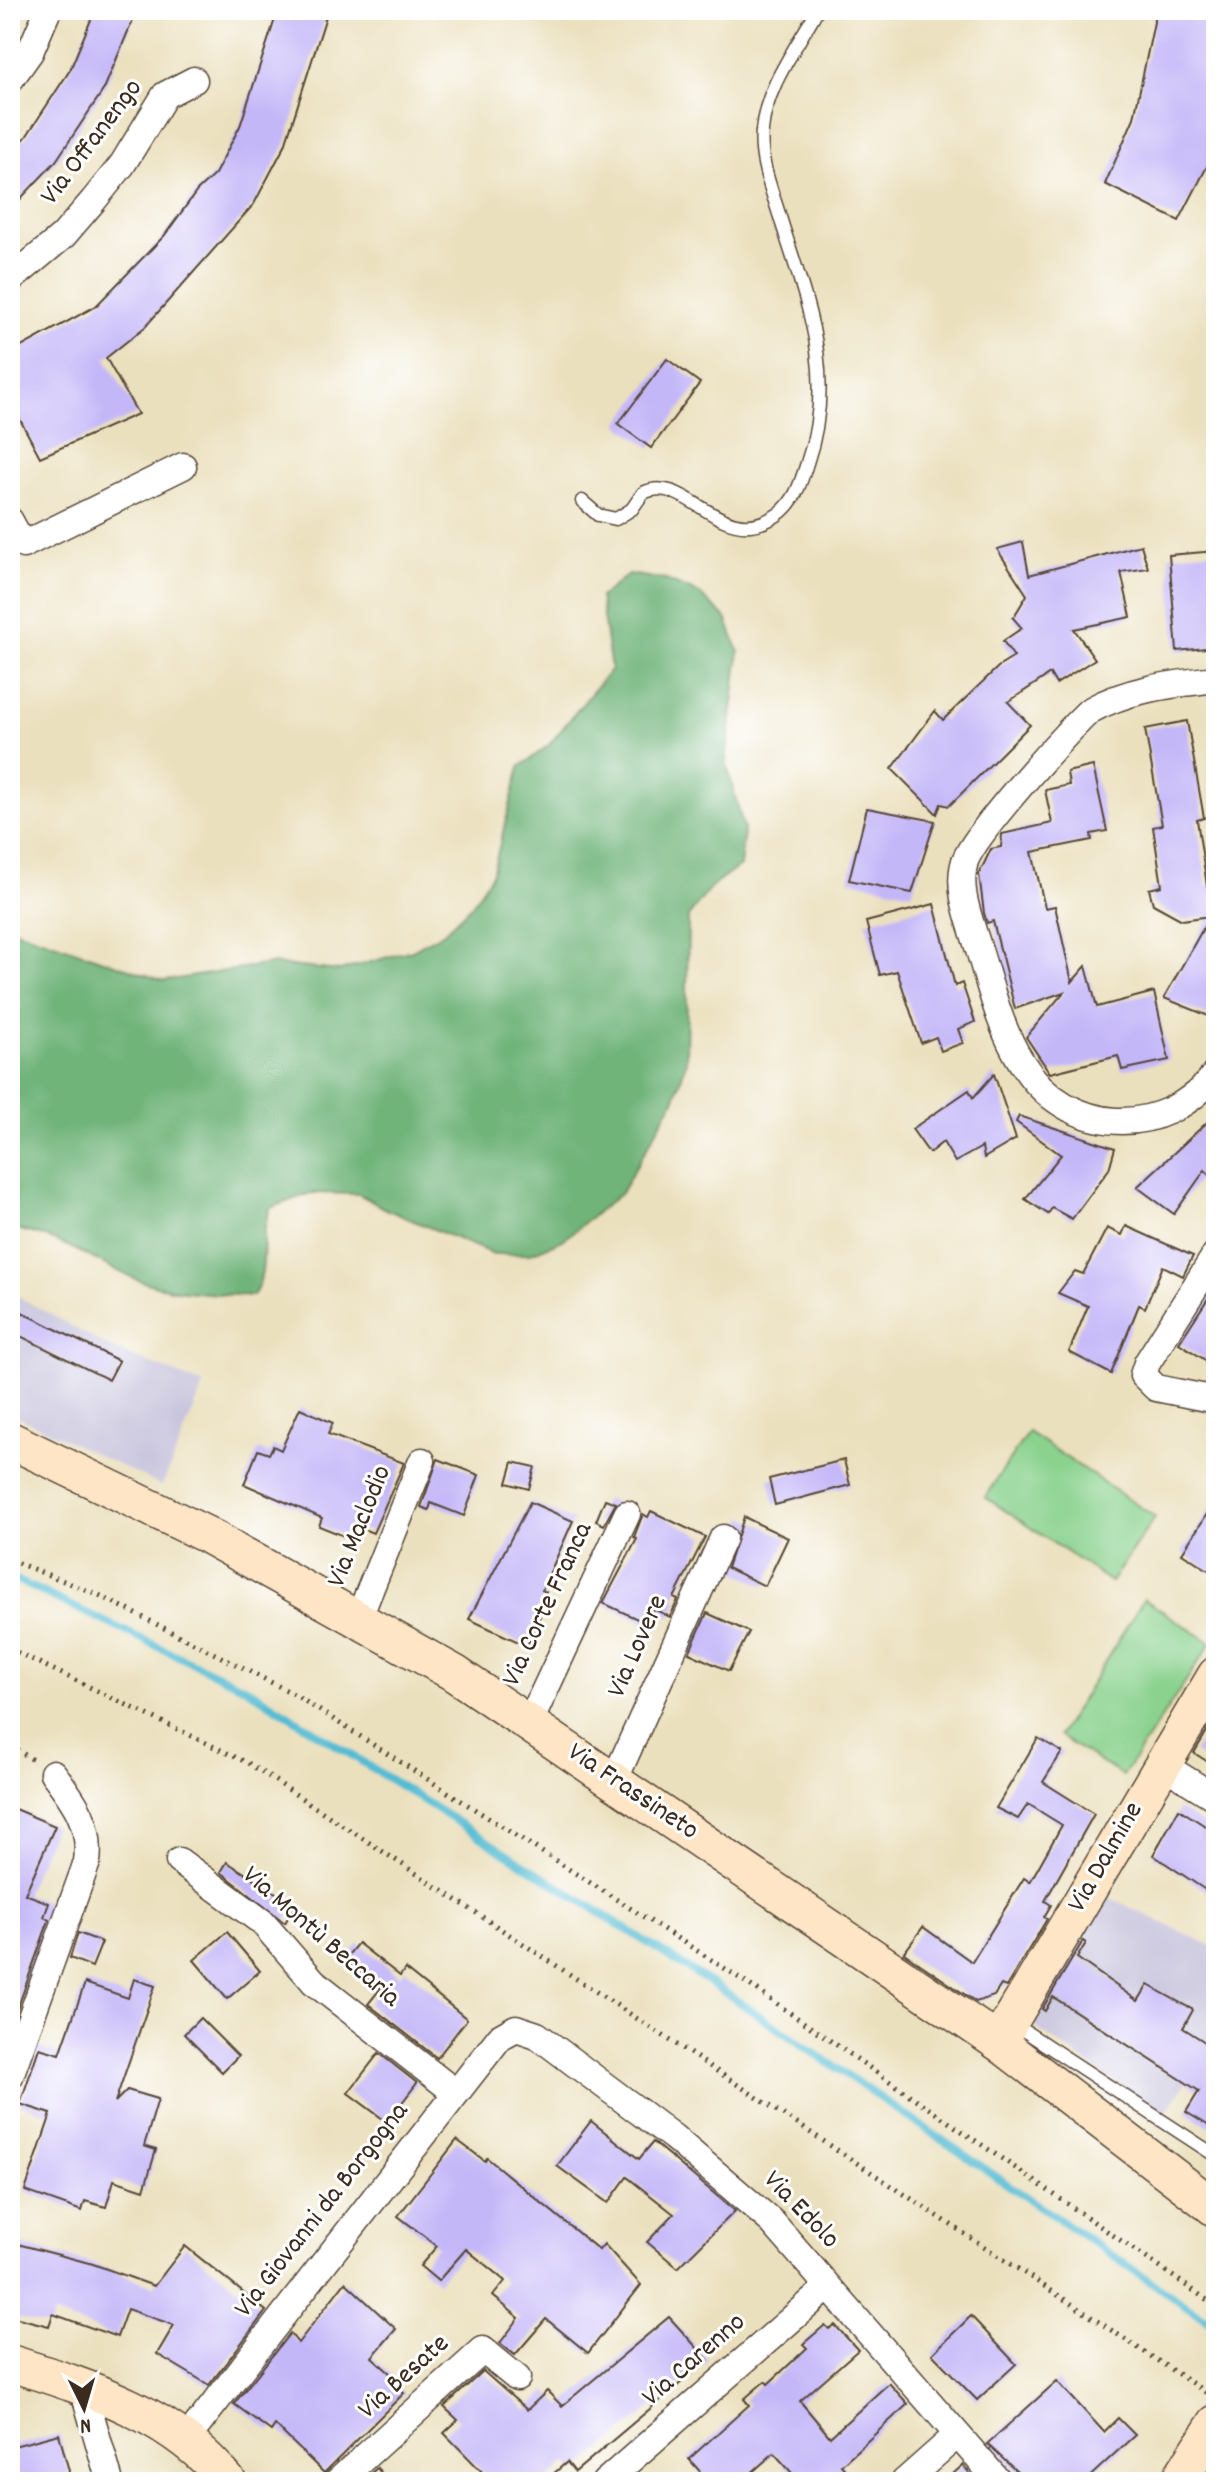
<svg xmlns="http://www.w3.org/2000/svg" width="1226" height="2492" viewBox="0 0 1226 2492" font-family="Dekko,sans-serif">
	<rect width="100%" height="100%" fill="#fff"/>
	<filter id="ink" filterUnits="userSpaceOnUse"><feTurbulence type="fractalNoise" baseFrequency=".0125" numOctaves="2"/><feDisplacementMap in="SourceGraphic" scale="16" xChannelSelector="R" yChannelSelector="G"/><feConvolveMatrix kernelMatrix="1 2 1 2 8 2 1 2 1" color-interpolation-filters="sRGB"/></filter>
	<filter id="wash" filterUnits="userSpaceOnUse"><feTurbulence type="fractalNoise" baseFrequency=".006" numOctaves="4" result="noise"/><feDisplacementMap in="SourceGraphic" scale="32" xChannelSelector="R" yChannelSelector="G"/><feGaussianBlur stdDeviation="1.8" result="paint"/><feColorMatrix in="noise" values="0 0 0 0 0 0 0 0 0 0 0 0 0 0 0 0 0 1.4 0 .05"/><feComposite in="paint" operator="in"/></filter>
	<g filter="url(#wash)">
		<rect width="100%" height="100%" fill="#ebe0bd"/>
		<g fill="#c5c0da">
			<polygon points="10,1292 109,1347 204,1385 162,1486 10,1413"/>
			<polygon points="1106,1896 1216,1948 1216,2036 1163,2117 1035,2027 1031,2016 1075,1936"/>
		</g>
		<g fill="#8ad28e" stroke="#627e56" stroke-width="2">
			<polygon points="1028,1432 1155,1517 1111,1582 985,1497"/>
			<polygon points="1144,1599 1211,1643 1123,1776 1059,1736"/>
		</g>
		<path fill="#6fb479" stroke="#556f4c" stroke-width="2" d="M629,574L666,580L700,594L726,618L739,652L726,762L744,830L740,866L711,887L688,917L686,1062L675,1098L621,1193L563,1240L529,1254H493L388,1210L359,1194L310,1193L270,1208C257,1239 271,1268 253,1296C214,1293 172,1294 136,1279C94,1262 55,1233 10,1229V928L164,981L270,964L340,971L412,950L444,932L471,906L492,874L520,767L549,745L611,669L600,597Z"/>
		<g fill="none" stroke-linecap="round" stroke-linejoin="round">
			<polyline stroke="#55bcd3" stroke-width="8" points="10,1577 246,1688 717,1987 1216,2326"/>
		</g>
		<g id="blocks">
			<g fill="#c4b7f8">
				<polygon points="95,10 137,10 104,89 56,161 10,210 10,154 26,137 70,70"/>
				<polygon points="278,10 328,10 285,145 254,204 145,327 106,358 138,414 40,457 10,401 10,353 96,306 164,236 197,191 215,174 240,126"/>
				<polygon points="1154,10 1216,10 1216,149 1179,221 1105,184 1134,118 1154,22"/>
				<polygon points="667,359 700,383 651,448 618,424"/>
				<polygon points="1023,542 1029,575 1141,545 1148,568 1121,572 1131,617 1074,629 1095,659 1056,684 1050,674 1008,702 1030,725 949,806 941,804 937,814 892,769 935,711 943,720 998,667 1014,657 1003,641 1022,628 1013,618 1027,595 997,549"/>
				<polygon points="1216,551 1216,647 1177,651 1169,555"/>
				<polygon points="1187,721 1204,818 1197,820 1207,886 1216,883 1216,1019 1164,998 1210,916 1182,920 1153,904 1149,889 1162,886 1153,827 1162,825 1145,729"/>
				<polygon points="1093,766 1107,831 1091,834 1092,840 1032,852 1045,908 1055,906 1072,982 1086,966 1097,1007 1154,992 1169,1060 1122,1070 1118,1056 1050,1073 1026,1037 1064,992 1015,1009 993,921 987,923 984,913 979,874 991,849 1001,847 1002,834 1052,823 1045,790 1069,785 1067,772"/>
				<polygon points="867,808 935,821 912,893 849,880"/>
				<polygon points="934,904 955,986 962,983 975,1022 958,1029 963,1043 941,1051 936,1037 921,1043 897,971 880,975 866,922"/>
				<polygon points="994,1074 1016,1139 984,1158 982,1147 955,1162 943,1142 929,1153 912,1129 969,1090 973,1098"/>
				<polygon points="1216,1114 1216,1181 1205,1170 1174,1214 1137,1187"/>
				<polygon points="1019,1116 1115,1148 1109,1169 1072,1219 1052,1208 1048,1214 1025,1199 1061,1155 1016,1122"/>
				<polygon points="1126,1226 1193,1256 1183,1276 1163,1266 1145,1308 1139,1305 1111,1374 1069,1352 1088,1306 1058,1293 1075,1271 1083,1274 1107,1228 1122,1235"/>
				<polygon points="1216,1286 1216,1367 1179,1343"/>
				<polygon points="10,1306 119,1361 109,1380 10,1331"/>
				<polygon points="300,1408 333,1423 328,1434 404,1463 373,1533 356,1526 349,1538 319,1526 322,1518 244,1484 258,1450 269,1454 273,1446 281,1450"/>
				<polygon points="438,1459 479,1475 464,1516 431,1503 429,1510 421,1507"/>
				<polygon points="844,1460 850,1485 775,1505 769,1479"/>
				<polygon points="513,1462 535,1467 529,1489 507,1483"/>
				<polygon points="605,1499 616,1503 604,1525 596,1521"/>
				<polygon points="1216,1500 1216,1575 1182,1553"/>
				<polygon points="530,1502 573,1521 542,1590 546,1592 536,1614 540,1616 527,1646 469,1619"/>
				<polygon points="651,1511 705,1537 674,1598 678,1600 670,1617 654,1609 648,1624 603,1603 637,1539 634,1537 643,1514 648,1517"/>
				<polygon points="744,1517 788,1538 765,1586 727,1568"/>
				<polygon points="707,1613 749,1632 729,1671 689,1653"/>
				<polygon points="1216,1716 1216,1767 1194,1753"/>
				<polygon points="1038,1738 1062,1752 1043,1782 1094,1814 1045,1901 1051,1905 1044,1917 1047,1919 1006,1987 1001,1985 994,1996 976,2002 904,1953 923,1927 972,1962 1024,1878 1030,1882 1062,1825 1028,1804 1018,1819 996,1808"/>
				<polygon points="10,1807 55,1826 25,1894 49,1903 44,1917 49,1920 10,2029"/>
				<polygon points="1179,1809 1216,1833 1216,1897 1153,1855"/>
				<polygon points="227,1862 295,1905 285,1923 221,1872"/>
				<polygon points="227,1932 260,1971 227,1999 194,1960"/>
				<polygon points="78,1933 102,1942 92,1967 70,1958"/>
				<polygon points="1083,1941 1086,1943 1077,1958 1138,2001 1148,1985 1193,2010 1183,2028 1216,2049 1216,2130 1186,2112 1199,2091 1053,1997 1045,2011 1042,2009"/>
				<polygon points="358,1943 400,1976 405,1969 467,2019 437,2058 368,2004 381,1988 344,1960"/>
				<polygon points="134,1979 155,1986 115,2102 127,2090 158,2099 144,2146 156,2150 144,2190 114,2180 106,2207 85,2201 82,2211 25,2191 51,2114 20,2104 39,2048 60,2054 85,1983 128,1998"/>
				<polygon points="200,2018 238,2056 222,2072 184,2034"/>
				<polygon points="379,2053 417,2083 387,2122 348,2093"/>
				<polygon points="591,2121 639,2159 653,2142 735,2211 678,2268 647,2242 674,2214 627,2177 608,2203 557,2166"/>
				<polygon points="457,2140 485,2161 487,2158 599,2250 604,2244 641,2285 588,2353 546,2319 515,2355 500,2343 519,2318 493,2296 505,2281 466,2249 438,2281 420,2266 437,2246 398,2216"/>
				<polygon points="10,2242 93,2264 154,2286 185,2246 266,2311 209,2385 157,2354 174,2325 127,2309 117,2337 53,2314 49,2326 10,2316"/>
				<polygon points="345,2282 396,2329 372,2357 393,2376 390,2380 404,2393 324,2473 275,2425 271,2431 234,2404 290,2333 298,2343"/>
				<polygon points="971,2316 1016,2364 977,2400 932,2354"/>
				<polygon points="669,2317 708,2360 575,2472 567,2462 544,2482 492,2482 444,2433 458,2420 444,2407 483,2371 527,2410 547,2391 562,2406"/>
				<polygon points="825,2325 829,2329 835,2325 858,2350 800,2401 830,2437 889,2383 908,2404 841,2465 856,2482 800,2482 774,2453 741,2482 709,2482 689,2459 749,2405 744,2399 765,2381 768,2384 807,2348 803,2344"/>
				<polygon points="1057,2381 1104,2432 1118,2418 1135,2435 1084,2482 1028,2482 987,2444"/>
				<polygon points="59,2434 69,2471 65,2482 10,2482 10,2447"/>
				<polygon points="963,2465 977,2482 944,2482"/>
				<polygon points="377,2468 389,2482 361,2482"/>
			</g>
		</g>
	</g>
	<g filter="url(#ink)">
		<use href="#blocks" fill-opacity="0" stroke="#554536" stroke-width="2"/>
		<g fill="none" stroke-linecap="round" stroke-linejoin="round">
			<g stroke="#554536" stroke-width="15">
				<g id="lane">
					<path d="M582,501L598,515L616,519L632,509L643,493C687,471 721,553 777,515C795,503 801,482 807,463C838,373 806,301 779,214C771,188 759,160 762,131C765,88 797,47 817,10"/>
					<polyline points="1014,2024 1216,2156"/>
				</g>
			</g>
			<g stroke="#554536" stroke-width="29">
				<g id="street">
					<polyline points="10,80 30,52 48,10"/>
					<polyline points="10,280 63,236 93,201 122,165 165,95 194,80"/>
					<polyline points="10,521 23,545 183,466"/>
					<path d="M1216,679C1173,684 1127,689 1089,711C1064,735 975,833 965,861C956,890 971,922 979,950C991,988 1000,1029 1022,1063C1067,1137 1165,1140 1216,1073"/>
					<polyline points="1216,1254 1147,1363 1143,1375 1156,1388 1216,1400"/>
					<polyline points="359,1617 422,1461"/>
					<polyline points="529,1724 627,1514"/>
					<polyline points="1161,1764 1216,1798"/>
					<polyline points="614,1781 723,1538"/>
					<polyline points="179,1861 262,1922 314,1982 456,2093"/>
					<path d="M10,2076L87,1862C92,1824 74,1801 53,1773"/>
					<polyline points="83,2388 110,2482"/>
					<polyline points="186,2440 500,2037 516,2028 537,2035 673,2137 772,2222 999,2482"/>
					<polyline points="337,2482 483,2350 517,2378"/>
					<polyline points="605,2482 827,2288"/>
					<polyline points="904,2482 957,2435"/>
				</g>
			</g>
			<g stroke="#554536" stroke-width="39">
				<g id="secondary">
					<polyline points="10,1440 205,1534 454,1673 998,2042 1216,2209"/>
					<polyline points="998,2042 1216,1675"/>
					<path d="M10,2363C89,2388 174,2414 228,2482"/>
					<polyline points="1178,2482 1216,2423"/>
				</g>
			</g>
			<g stroke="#554536" stroke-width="5" stroke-dasharray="2 6" stroke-linecap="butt">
				<polyline points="10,1560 97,1594 292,1693 732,1973 1216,2306"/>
				<polyline points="10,1649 248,1763 1210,2395"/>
				<polyline points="10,1745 33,1760"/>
			</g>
			<use href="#lane" stroke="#fff" stroke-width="12"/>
			<use href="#street" stroke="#fff" stroke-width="26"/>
			<use href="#secondary" stroke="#fde5c5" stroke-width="36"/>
		</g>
	</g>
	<g text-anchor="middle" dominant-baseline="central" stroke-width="6" stroke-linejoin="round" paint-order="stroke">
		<g font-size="28" fill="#3b2a1e" stroke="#fff">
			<text transform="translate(93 143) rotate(-53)">Via Offanengo</text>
			<text transform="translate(361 1527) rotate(-68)">Via Maclodio</text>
			<text transform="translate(549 1605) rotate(-65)">Via Corte Franca</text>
			<text transform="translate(639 1647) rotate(-66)">Via Lovere</text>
			<text transform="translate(632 1793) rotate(34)">Via Frassineto</text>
			<text transform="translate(1107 1858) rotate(-60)">Via Dalmine</text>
			<text transform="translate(320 1938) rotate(41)">Via Montù Beccaria</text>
			<text transform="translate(323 2211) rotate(-52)">Via Giovanni da Borgogna</text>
			<text transform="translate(800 2211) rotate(46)">Via Edolo</text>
			<text transform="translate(695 2361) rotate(-41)">Via Carenno</text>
			<text transform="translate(405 2378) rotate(-42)">Via Besate</text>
		</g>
	</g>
	<rect width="1226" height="2492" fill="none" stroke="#fff" stroke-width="40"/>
	<g transform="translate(84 2408) rotate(175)" stroke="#ffffff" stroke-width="6" paint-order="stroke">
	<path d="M0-6L14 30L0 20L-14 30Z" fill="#3b2a1e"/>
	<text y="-12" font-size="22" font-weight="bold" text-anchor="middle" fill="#3b2a1e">N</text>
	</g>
</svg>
